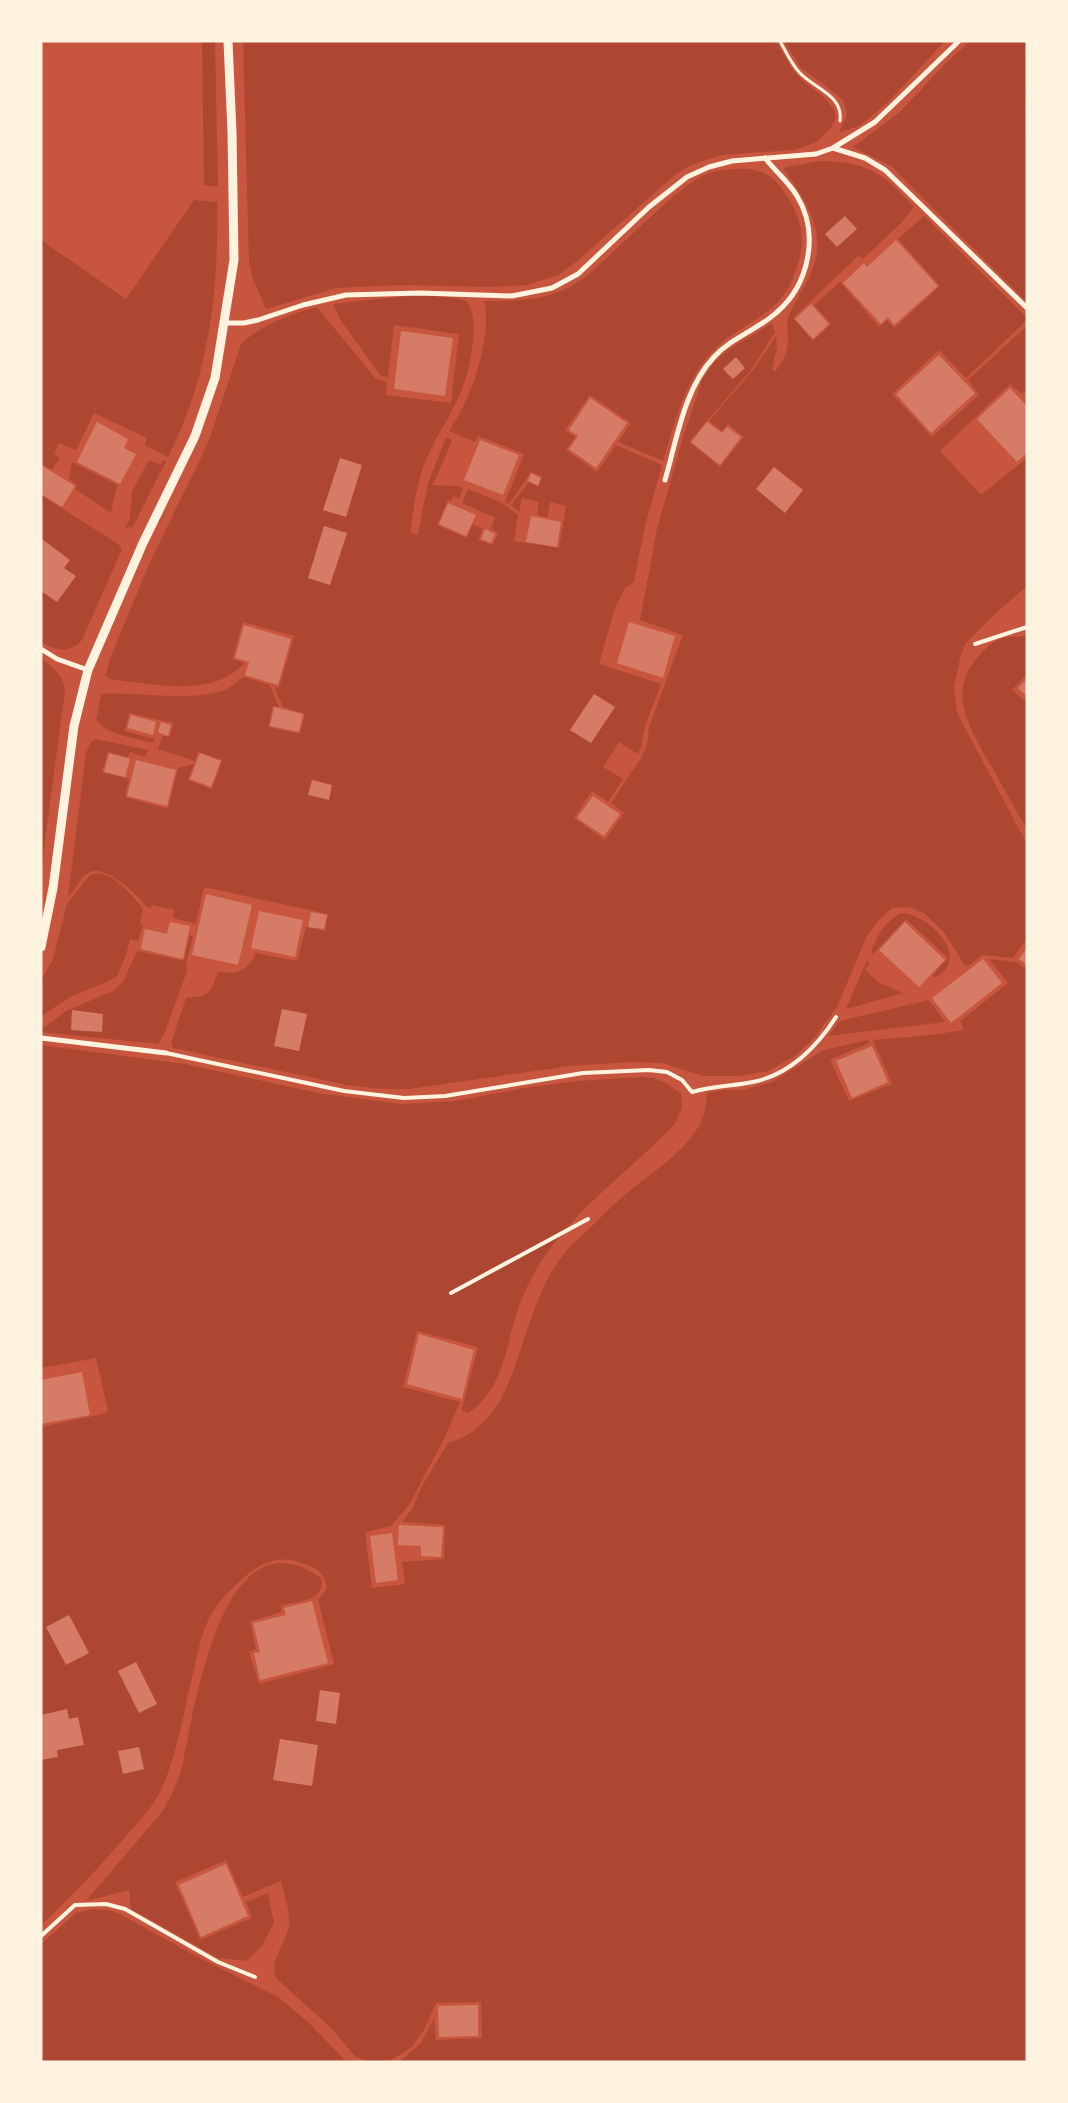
<svg xmlns="http://www.w3.org/2000/svg" width="1068" height="2103" viewBox="0 0 1068 2103" font-family="Bitter,serif">
	<rect width="100%" height="100%" fill="#c8553d"/>
	<g fill="#ae4732">
		<polygon points="202,41 215,41 218,187 204,185"/>
		<polygon points="243,41 776,41 792,69 804,82 824,97 833,108 836,116 832,126 817,142 795,150 721,155 691,165 675,175 576,262 558,275 527,285 492,287 399,285 336,288 266,309 252,276 249,262"/>
		<polygon points="784,41 945,41 887,103 861,125 839,133 847,114 843,100 826,86 801,68"/>
		<polygon points="970,41 1025,41 1027,302 891,166 853,147 900,112 944,65"/>
		<path d="M818,161C868,162 881,171 914,207L902,222L863,259L858,256L793,318L813,341L831,324L814,305L840,282L879,327L887,320L894,328L940,286L898,239L924,216L1027,318V320L966,378L939,350L892,394L932,437L979,395L968,380L1027,326V388L1022,394L1010,384L940,451L981,495L1027,458V586L996,613L965,644L960,658L954,688L957,713L1027,844V939L1013,958L983,955L966,967L943,931L925,914L909,907L892,908L878,921L866,938L837,1007L815,1037L795,1056L768,1071L742,1076H703L662,1063L630,1062L569,1066L409,1089H381L347,1085L173,1048L171,1043L186,998C210,996 210,994 218,972C238,974 247,972 256,953L297,961L306,927L325,931L328,914L204,887L196,924L173,918L174,910L152,905L150,909C144,906 143,902 139,898C129,888 103,864 88,873C80,877 75,891 68,897L86,753L91,742L96,739L148,750L145,757L130,752L128,757L108,752L102,772L129,779L125,797L168,809L178,768L194,764L188,780L212,789L222,760L198,752L195,761L158,749L163,736L170,737L173,723L129,713L125,731L154,739L153,743C134,738 108,735 96,720L101,694C141,691 186,703 225,690C231,687 238,681 244,677L270,685L279,707L273,706L268,727L300,734L305,714L283,707L274,687L279,688L294,636L243,622L232,659L245,663C239,668 233,674 226,677C195,694 143,683 110,679L105,676L111,656L150,562L208,443L241,344C261,325 290,314 317,307L375,378L387,383L386,395L451,403L459,334L394,325L388,377L381,376L341,321L333,304C365,301 438,289 466,301C482,317 469,375 460,394C450,417 435,438 425,462C416,485 414,509 410,533L418,534L428,483L446,437L452,441L433,485L457,486L463,488L459,499L453,496L451,501L448,500L437,525L467,538L473,524L483,529L478,540L493,545L498,533L491,528L495,518L462,503L468,489L502,503L518,515L514,541L559,548L566,506L550,502L547,517L537,515L539,502L522,498L519,512L511,505L529,482L538,486L542,476L531,472L509,504L505,502L524,454L478,436L475,442L449,431C456,420 463,408 468,396C479,373 491,325 484,301C513,301 544,301 569,287C585,279 598,266 611,254C632,234 653,214 675,195C686,187 696,177 710,173C725,169 743,167 758,171C769,173 778,183 784,192C803,218 807,243 795,273C778,320 742,319 712,352C684,382 675,422 663,461L618,442L631,423L590,395L565,430L575,437L566,450L597,472L616,445L662,465L645,526L634,582L625,588L615,608L599,664L661,684L645,727L641,748L638,754L619,742L603,767L623,779L608,802L592,791L574,818L605,840L624,813L611,803L641,758L647,745L649,727L683,635L640,620L657,529L683,437L702,380L714,362L728,350L772,323L775,332L751,370L689,442L720,467L744,437L728,424L722,431L709,421L754,369L776,336L777,348L772,369L775,372C782,362 788,353 788,341C788,333 786,325 788,318C794,302 805,288 811,273C829,233 805,199 783,168Z"/>
		<path d="M194,200L217,202C219,291 209,377 168,457L145,445L147,438L94,413L76,450L59,443L54,454L60,458L52,470L41,463V240L126,299Z"/>
		<polygon points="163,460 166,461 133,527 125,528 130,518 132,491 149,460 160,465"/>
		<polygon points="72,462 117,485 111,513 75,489 77,485 69,479"/>
		<path d="M41,495L118,544L122,549L82,640C68,654 57,651 41,642Z"/>
		<path d="M1027,636V674L1012,690L1027,703V829C1015,809 1004,789 993,769C973,734 945,694 977,658C982,652 990,644 997,640C1004,636 1018,637 1027,636Z"/>
		<path d="M41,659C54,667 63,675 65,691L41,870Z"/>
		<path d="M96,873C114,873 133,896 143,909L140,924L143,926L138,941L130,939L126,955L117,976L109,981L72,996L41,1016V981L53,959L67,904L89,876Z"/>
		<path d="M901,913C927,913 973,957 936,977L932,976L948,958L906,919L873,954L871,953C876,935 885,922 901,913Z"/>
		<polygon points="190,935 193,936 186,964 187,971 165,1032 158,1044 41,1032 41,1030 66,1011 113,991 123,982 137,951 184,961"/>
		<path d="M989,959L1016,962L1027,970V2062H399L420,2044L434,2019L436,2040L482,2038L481,2002L436,2003L424,2030L412,2047L388,2062H366L354,2055L331,2028L277,1979C267,1960 288,1943 289,1924C290,1911 284,1894 281,1881L243,1897L226,1860L175,1882L200,1940L252,1918L246,1902L268,1893L274,1923L262,1946L247,1961L218,1958L131,1909L129,1890L86,1901L162,1812C171,1796 179,1781 183,1763C195,1706 223,1507 321,1578C327,1601 296,1602 281,1605L282,1612L250,1621L256,1649L249,1652L259,1684L334,1664L318,1600L327,1588C325,1569 311,1566 295,1561C278,1556 259,1564 247,1575C234,1586 222,1597 213,1611C203,1628 199,1646 195,1665C185,1705 177,1760 158,1796C148,1813 133,1828 120,1843C95,1872 69,1899 41,1925V1427L103,1414L108,1411L96,1358L41,1368V1045L185,1064L318,1093L401,1104L454,1101L530,1087L578,1081L641,1077L654,1078L666,1083L681,1094L682,1108L675,1124C617,1184 549,1225 519,1306C505,1345 505,1388 468,1413L463,1411L462,1409L478,1347L417,1331L403,1387L460,1402L444,1439L409,1505L391,1526L365,1532L372,1588L405,1584L402,1562L444,1559L445,1525L402,1522L412,1509L422,1486L448,1443C502,1427 512,1373 528,1327C536,1304 546,1278 560,1259C568,1247 579,1238 589,1229C603,1215 618,1200 633,1188C657,1169 687,1150 701,1122C706,1112 706,1104 707,1093L723,1090H743L772,1082L824,1050L868,1040L869,1043L830,1060L849,1101L892,1084L873,1040L931,1035L964,1030L960,1021L1008,983Z"/>
		<polygon points="867,960 870,963 865,970 878,982 903,993 846,1009"/>
		<polygon points="929,1000 945,1022 828,1036 840,1021"/>
		<polygon points="92,1909 108,1910 120,1914 192,1954 278,1997 308,2022 347,2062 41,2062 41,1944 76,1913"/>
	</g>
	<g fill="#d67c66">
		<polygon points="845,216 857,229 837,247 825,234"/>
		<polygon points="896,240 938,286 894,325 888,317 881,324 843,283 864,263 867,267"/>
		<polygon points="811,304 829,324 813,339 795,319"/>
		<polygon points="401,331 453,338 445,396 394,389"/>
		<polygon points="939,355 975,393 931,433 896,394"/>
		<polygon points="736,357 745,368 733,379 723,369"/>
		<polygon points="1010,388 1027,406 1027,453 1017,462 977,419"/>
		<polygon points="590,398 627,423 596,468 569,449 578,436 569,430"/>
		<polygon points="97,422 128,439 124,448 136,454 120,484 77,462"/>
		<polygon points="707,422 722,433 727,427 741,437 720,465 691,442"/>
		<polygon points="480,440 519,455 503,495 464,480"/>
		<polygon points="340,458 362,465 346,517 323,510"/>
		<polygon points="41,465 75,486 62,507 41,494"/>
		<polygon points="774,467 803,490 785,513 756,489"/>
		<polygon points="531,473 541,478 538,486 528,481"/>
		<polygon points="448,503 476,515 466,536 439,524"/>
		<polygon points="531,516 561,522 557,547 526,542"/>
		<polygon points="324,526 347,533 330,585 308,578"/>
		<polygon points="485,529 495,534 491,543 481,539"/>
		<polygon points="42,539 70,560 64,568 76,576 57,602 41,591"/>
		<polygon points="629,622 675,636 663,678 617,663"/>
		<polygon points="244,625 291,639 278,685 245,675 249,662 235,658"/>
		<polygon points="1027,679 1027,696 1018,688"/>
		<polygon points="594,694 615,707 591,743 570,730"/>
		<polygon points="274,707 303,714 299,732 270,726"/>
		<polygon points="131,715 156,722 153,735 127,728"/>
		<polygon points="161,722 171,725 168,736 158,732"/>
		<polygon points="109,753 130,759 125,777 104,772"/>
		<polygon points="200,753 221,761 211,787 190,779"/>
		<polygon points="136,760 176,770 167,806 127,796"/>
		<polygon points="312,780 332,785 329,800 308,795"/>
		<polygon points="593,796 620,814 604,836 577,818"/>
		<polygon points="206,894 252,905 238,965 192,955"/>
		<polygon points="259,911 303,920 295,957 251,948"/>
		<polygon points="311,912 327,915 324,929 308,927"/>
		<polygon points="170,922 190,926 183,959 141,949 145,929 167,934"/>
		<polygon points="905,922 945,960 919,987 879,950"/>
		<polygon points="1027,948 1027,965 1019,959"/>
		<polygon points="983,959 1002,983 951,1023 932,998"/>
		<polygon points="282,1009 307,1014 299,1051 274,1046"/>
		<polygon points="72,1010 103,1014 102,1032 71,1030"/>
		<polygon points="872,1046 888,1082 852,1098 836,1061"/>
		<polygon points="419,1334 474,1350 462,1399 407,1384"/>
		<polygon points="82,1372 90,1415 41,1424 41,1380"/>
		<polygon points="399,1525 443,1527 441,1557 421,1556 421,1546 398,1545"/>
		<polygon points="392,1533 398,1580 376,1583 370,1536"/>
		<polygon points="312,1601 328,1663 260,1680 254,1653 260,1652 253,1623 286,1615 284,1608"/>
		<polygon points="69,1615 89,1653 66,1665 46,1627"/>
		<polygon points="136,1662 157,1704 139,1713 118,1671"/>
		<polygon points="320,1690 340,1693 336,1724 316,1721"/>
		<polygon points="67,1709 69,1719 78,1717 84,1745 57,1750 58,1757 41,1760 41,1715"/>
		<polygon points="280,1739 318,1745 312,1786 273,1780"/>
		<polygon points="139,1747 144,1769 123,1774 118,1751"/>
		<polygon points="226,1864 248,1916 201,1937 179,1885"/>
		<polygon points="478,2005 478,2036 439,2037 438,2006"/>
	</g>
	<g fill="none" stroke-linecap="round" stroke-linejoin="round">
		<path stroke="#fff3e0" stroke-width="3" d="M780,41C786,52 791,63 799,72C813,88 844,95 840,121"/>
		<g stroke="#fff3e0" stroke-width="4">
			<polyline points="975,644 1027,627"/>
			<path d="M166,1053L344,1091L404,1098L445,1096L583,1073L649,1070L667,1072L682,1080L692,1092C713,1086 733,1086 753,1082C789,1075 817,1047 836,1017"/>
			<polyline points="451,1293 588,1219"/>
			<polyline points="41,1936 75,1905 106,1904 125,1909 218,1962 255,1977"/>
		</g>
		<g stroke="#fff3e0" stroke-width="5">
			<polyline points="833,148 865,158 885,170 1027,308"/>
			<polyline points="225,323 244,323 258,320 303,305 346,295 420,293 512,296 552,288 578,274 649,207 687,177 709,167 732,161 816,154 833,148 875,122 959,41"/>
			<path d="M665,480C677,439 684,389 714,357C731,338 757,330 776,313C809,285 820,234 797,196C789,182 775,171 765,158"/>
			<polyline points="41,649 57,659 88,670"/>
			<polyline points="41,1038 166,1053"/>
		</g>
		<polyline stroke="#fff3e0" stroke-width="9" points="41,947 53,888 74,726 88,670 143,543 195,436 215,378 234,260 232,132 228,41"/>
	</g>
	<rect width="1068" height="2103" fill="none" stroke="#fff3e0" stroke-width="85"/>
</svg>
